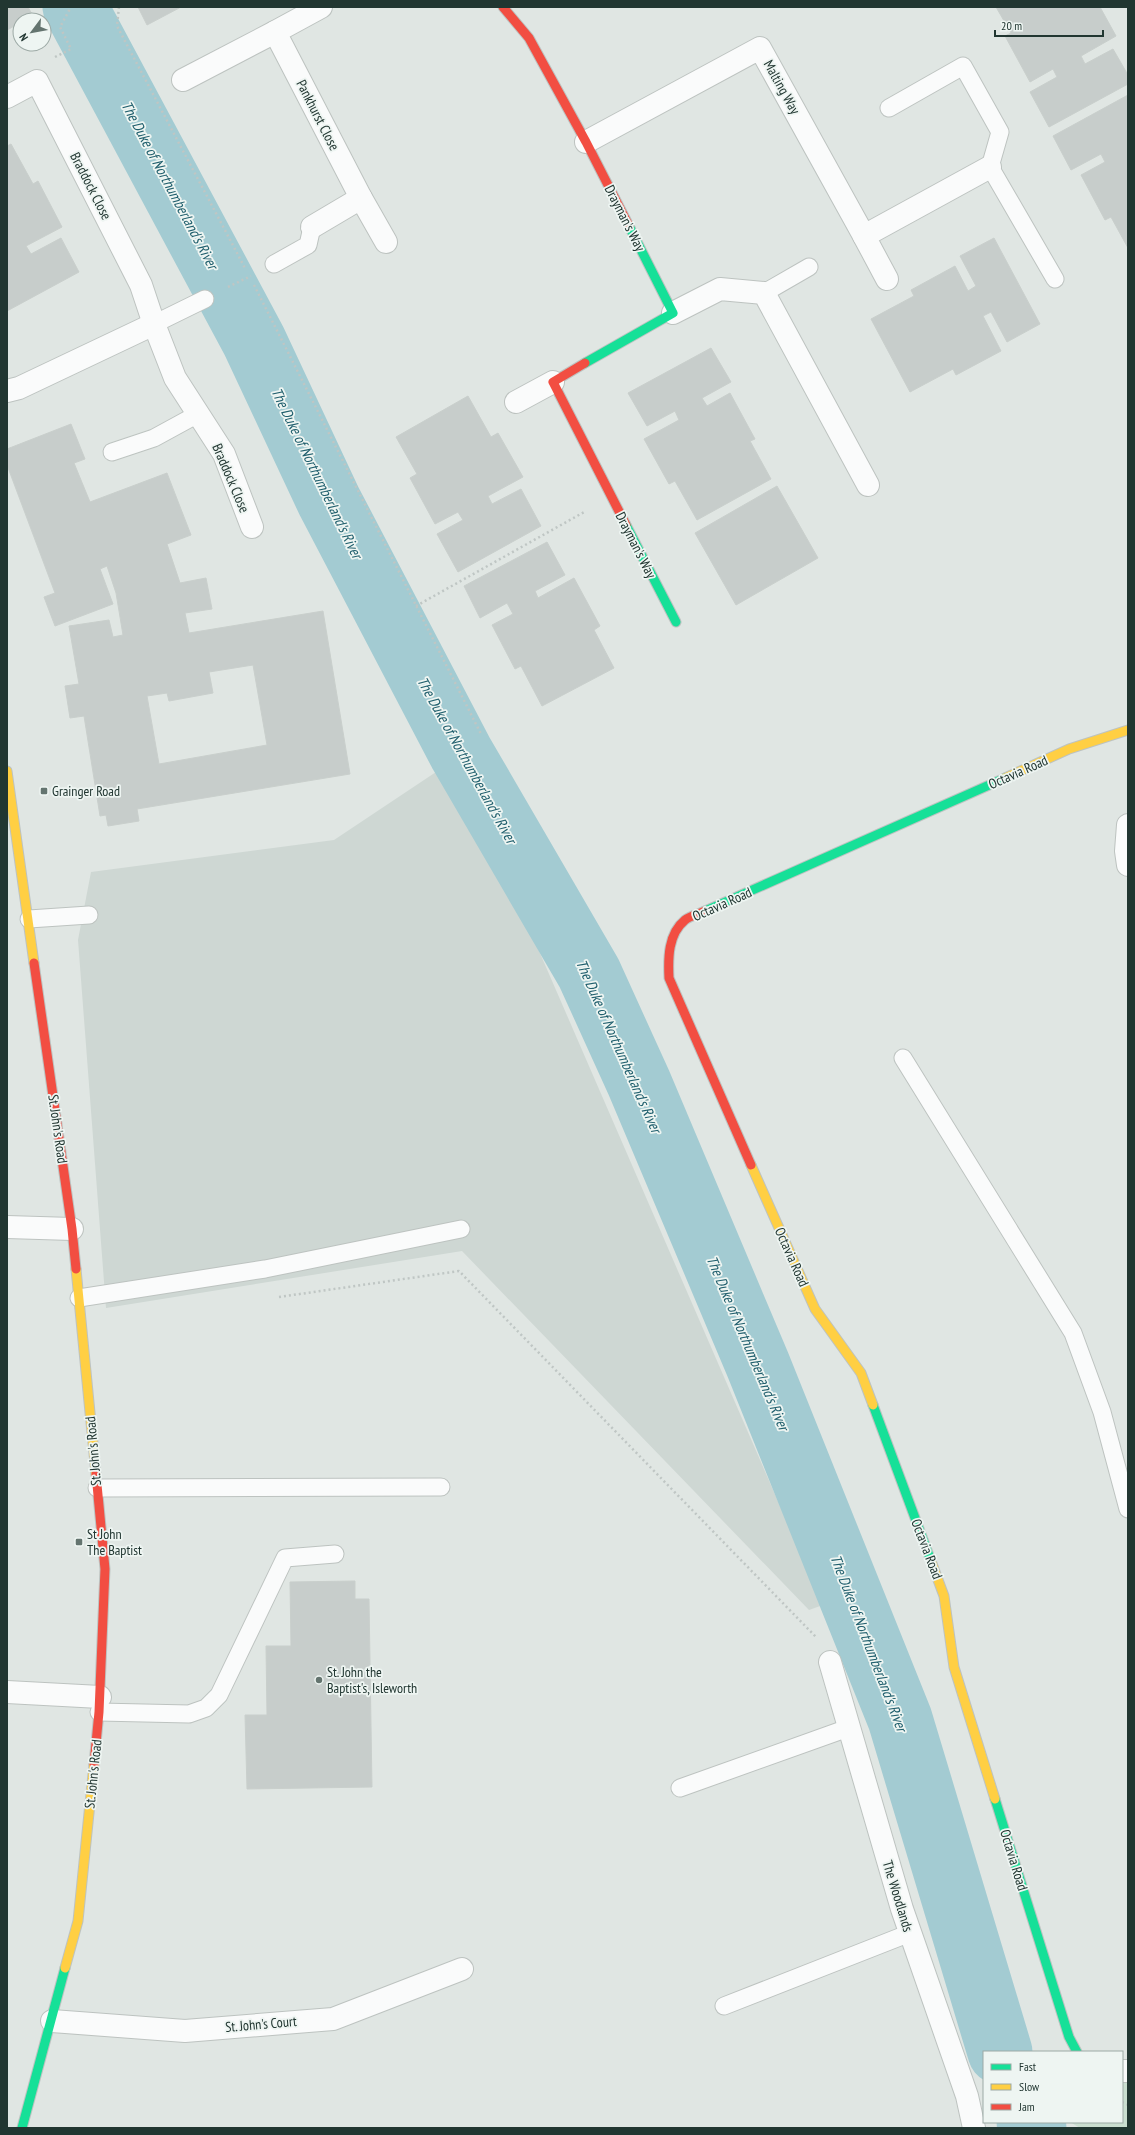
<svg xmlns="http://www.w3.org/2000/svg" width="1135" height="2135" viewBox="0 0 1135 2135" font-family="'PT Sans Narrow',sans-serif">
	<rect width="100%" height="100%" fill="#e0e6e3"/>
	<polygon fill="#ced7d3" points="436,772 536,944 823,1605 809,1610 462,1251 106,1308 78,940 91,872 334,840"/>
	<polygon fill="#caded0" points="1128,2080 1128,2128 1080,2128 1070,2122 1122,2122 1122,2082"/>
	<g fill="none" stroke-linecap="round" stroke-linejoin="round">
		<g stroke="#a3cbd2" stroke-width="65">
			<polyline points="75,7 254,341 329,501 461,753 589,973 639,1083 758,1365 900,1719 1000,2052"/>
			<polyline points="1029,2122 1034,2128"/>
		</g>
	</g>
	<g fill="#c7cdcb" stroke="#c9cfcc" fill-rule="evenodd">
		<polygon points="7,7 28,7 33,16 25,20 20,20 20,23 7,30"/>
		<polygon points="138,7 181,7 147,25"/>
		<polygon points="996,7 1100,7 1116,36 1081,56 1085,64 1113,49 1128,75 1128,84 1049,127 1030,92 1057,77 1053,69 1030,82 1005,36 1011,33"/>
		<polygon points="1128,95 1127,139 1128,248 1111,217 1105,220 1081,175 1105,162 1101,154 1071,170 1053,136"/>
		<polygon points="11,144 33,184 38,181 62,227 26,246 31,254 61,238 79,272 7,311 7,146"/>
		<polygon points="994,238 1040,324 1007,342 991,312 983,316 1001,351 956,375 953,369 910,392 871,319 914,296 911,290 955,266 968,291 976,286 960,256"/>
		<polygon points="711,348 731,382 702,398 707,406 730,393 755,439 750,441 771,479 697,520 675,481 669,484 644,439 679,420 675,411 647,426 628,393"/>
		<polygon points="468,396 491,437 498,433 523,477 488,496 492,504 521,489 541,526 458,572 437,534 463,520 458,512 435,524 410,478 417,474 396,437"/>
		<path d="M71,424L85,459L74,463L90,502L167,473L191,535L167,544L180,583L206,578L212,609L185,613L189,633L323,611L350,774L137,809L139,821L108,826L106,815L100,816L84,716L70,718L65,686L79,684L69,626L109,620L113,637L123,635L116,593L107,566L100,569L113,604L55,626L44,597L55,593L7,465V449ZM253,665L267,745L159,764L147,696L167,693L169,701L213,693L209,672Z"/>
		<polygon points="777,486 818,558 736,605 695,533"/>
		<polygon points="547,542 565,575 535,591 538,598 574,578 600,626 594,630 614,668 542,706 521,666 515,669 492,625 513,614 507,603 480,618 464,586"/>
		<polygon points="355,1581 355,1599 369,1599 372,1787 247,1789 245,1715 267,1715 266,1646 291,1646 290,1582"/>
	</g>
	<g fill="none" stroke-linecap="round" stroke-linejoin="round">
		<g stroke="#bdc3c0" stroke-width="19">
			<g id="lane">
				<polyline points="889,108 963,66 1000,132 990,167 1055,279"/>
				<polyline points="274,264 308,245 312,227"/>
				<polyline points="764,293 809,267"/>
				<polyline points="154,324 205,299"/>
				<polyline points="112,452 154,438 198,414"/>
				<polyline points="29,919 89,915"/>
				<polyline points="903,1058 1073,1333 1102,1412 1128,1509"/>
				<polyline points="79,1298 265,1269 461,1229"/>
				<polyline points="97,1488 441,1487"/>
				<polyline points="99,1712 189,1714 206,1708 219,1695 285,1558 335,1554"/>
				<polyline points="680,1788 848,1728"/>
				<polyline points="724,2006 910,1933"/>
			</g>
		</g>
		<g stroke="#bdc3c0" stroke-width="24">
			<g id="street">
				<polyline points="321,7 275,32 361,198 386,242"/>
				<polyline points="183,80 275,32"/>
				<polyline points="7,97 37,81 141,285 154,324 175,378 224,454 252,527"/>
				<polyline points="586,142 760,48 864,236 990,167"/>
				<polyline points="312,227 361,198"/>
				<polyline points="864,236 887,279"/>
				<polyline points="673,313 720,289 764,293 868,485"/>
				<polyline points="7,391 19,388 154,324"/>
				<polyline points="516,402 553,382"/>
				<polyline points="1128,825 1126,851 1128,865"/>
				<polyline points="7,1227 72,1229"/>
				<polyline points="830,1662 902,1909 967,2096 974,2128"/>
				<polyline points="7,1692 100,1697"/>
				<polyline points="52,2021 185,2031 333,2019 462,1969"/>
				<polyline points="1122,2071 1128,2071"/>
			</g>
		</g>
		<g stroke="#bdc3c1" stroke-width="11">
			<g id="fast">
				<polyline points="585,363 673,313 629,226"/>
				<polyline points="626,525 676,622"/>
				<polyline points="705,911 1005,778"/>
				<polyline points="873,1405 931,1561"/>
				<polyline points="995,1799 1069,2037 1077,2052"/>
				<polyline points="22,2128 65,1968"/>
			</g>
		</g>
		<g stroke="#bdc3c1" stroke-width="11">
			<g id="slow">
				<polyline points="7,771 34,963"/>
				<polyline points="1005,778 1069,749 1128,730"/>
				<polyline points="751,1165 815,1309 861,1373 873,1405"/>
				<polyline points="76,1269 96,1474"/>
				<polyline points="931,1561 944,1596 954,1667 995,1799"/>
				<polyline points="65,1968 78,1921 94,1764"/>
			</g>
		</g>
		<g stroke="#bdc3c1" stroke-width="11">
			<g id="jam">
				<polyline points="503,7 529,38 586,142 629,226"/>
				<polyline points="585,363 553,382 626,525"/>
				<path d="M705,911C699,914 690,916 685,920C668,934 668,958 669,978L751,1165"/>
				<polyline points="34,963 72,1229 76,1269"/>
				<polyline points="94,1764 99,1712 105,1569 96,1474"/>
			</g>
		</g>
		<g stroke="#bfc6c4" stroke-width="2.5" stroke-dasharray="2 3" stroke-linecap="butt">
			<polyline points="119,7 117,26 246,270"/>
			<polyline points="55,57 71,49 60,27 71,7"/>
			<polyline points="254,285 481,734"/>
			<polyline points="228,287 251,276"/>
			<polyline points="416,606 586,511"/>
			<polyline points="279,1297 459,1271 816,1637"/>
			<polyline points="1122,2102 1128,2105"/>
		</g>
		<use href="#lane" stroke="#fafbfb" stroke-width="17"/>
		<use href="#street" stroke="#fafbfb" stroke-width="22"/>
		<use href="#fast" stroke="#16e098" stroke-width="9"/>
		<use href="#slow" stroke="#ffcf43" stroke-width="9"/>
		<use href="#jam" stroke="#f24e42" stroke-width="9"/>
	</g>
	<g fill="#64746f" stroke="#eef5f2" stroke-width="1.5">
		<rect x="40" y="787" width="8" height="8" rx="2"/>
		<rect x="75" y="1538" width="8" height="8" rx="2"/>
		<circle cx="319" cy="1680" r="4"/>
	</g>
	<g text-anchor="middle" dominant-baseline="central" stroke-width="3.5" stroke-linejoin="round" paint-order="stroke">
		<g font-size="14" fill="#213631" stroke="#eef5f2">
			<text transform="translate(782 87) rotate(61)">Malting Way</text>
			<text transform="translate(318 115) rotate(63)">Pankhurst Close</text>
			<text transform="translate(91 186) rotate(63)">Braddock Close</text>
			<text transform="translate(625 218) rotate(63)">Drayman's Way</text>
			<text transform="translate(231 478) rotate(67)">Braddock Close</text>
			<text transform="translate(636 545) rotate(63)">Drayman's Way</text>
			<text transform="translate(1018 772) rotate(-24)">Octavia Road</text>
			<text transform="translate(722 904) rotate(-24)">Octavia Road</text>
			<text transform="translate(58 1129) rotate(82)">St. John's Road</text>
			<text transform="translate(792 1257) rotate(66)">Octavia Road</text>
			<text transform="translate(93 1451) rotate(-95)">St. John's Road</text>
			<text transform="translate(927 1549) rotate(69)">Octavia Road</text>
			<text transform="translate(93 1774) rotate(-84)">St. John's Road</text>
			<text transform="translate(1014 1860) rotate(73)">Octavia Road</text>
			<text transform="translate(898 1896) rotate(73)">The Woodlands</text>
			<text transform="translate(261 2024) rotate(-5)">St. John's Court</text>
		</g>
		<g font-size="14" fill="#213631" stroke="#eef5f2" text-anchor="start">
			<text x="52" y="791">Grainger Road</text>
			<text x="87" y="1534">St John<tspan x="87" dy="16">The Baptist</tspan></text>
			<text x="327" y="1672">St. John the<tspan x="327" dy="16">Baptist's, Isleworth</tspan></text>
		</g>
		<g font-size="15" font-style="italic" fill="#205f6d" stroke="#eef5f2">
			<text transform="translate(170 185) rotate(62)">The Duke of Northumberland's River</text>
			<text transform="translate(317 473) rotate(64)">The Duke of Northumberland's River</text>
			<text transform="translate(467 760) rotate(61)">The Duke of Northumberland's River</text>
			<text transform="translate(619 1046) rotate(66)">The Duke of Northumberland's River</text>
			<text transform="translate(748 1343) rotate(67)">The Duke of Northumberland's River</text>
			<text transform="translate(869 1643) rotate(69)">The Duke of Northumberland's River</text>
		</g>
	</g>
	<rect width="1135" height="2135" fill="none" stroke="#213631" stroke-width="16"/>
	<rect x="983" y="2051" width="140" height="72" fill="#eef5f2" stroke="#9ca9a5"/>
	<rect x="991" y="2064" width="20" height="6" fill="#16e098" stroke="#9ca9a5"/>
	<text x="1019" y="2071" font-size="12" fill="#213631">Fast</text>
	<rect x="991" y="2084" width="20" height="6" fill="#ffcf43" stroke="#9ca9a5"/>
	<text x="1019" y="2091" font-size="12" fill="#213631">Slow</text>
	<rect x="991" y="2104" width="20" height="6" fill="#f24e42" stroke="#9ca9a5"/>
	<text x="1019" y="2111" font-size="12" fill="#213631">Jam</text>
	<g transform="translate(32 32) rotate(238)"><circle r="19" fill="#eef5f2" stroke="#9ca9a5"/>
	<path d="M0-3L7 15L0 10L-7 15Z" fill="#64746f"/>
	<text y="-6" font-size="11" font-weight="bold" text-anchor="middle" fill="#213631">N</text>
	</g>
	<path d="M995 30v6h108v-6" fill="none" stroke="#213631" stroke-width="2"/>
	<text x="1001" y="30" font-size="12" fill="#213631" stroke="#eef5f2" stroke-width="3" paint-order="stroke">20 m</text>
</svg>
